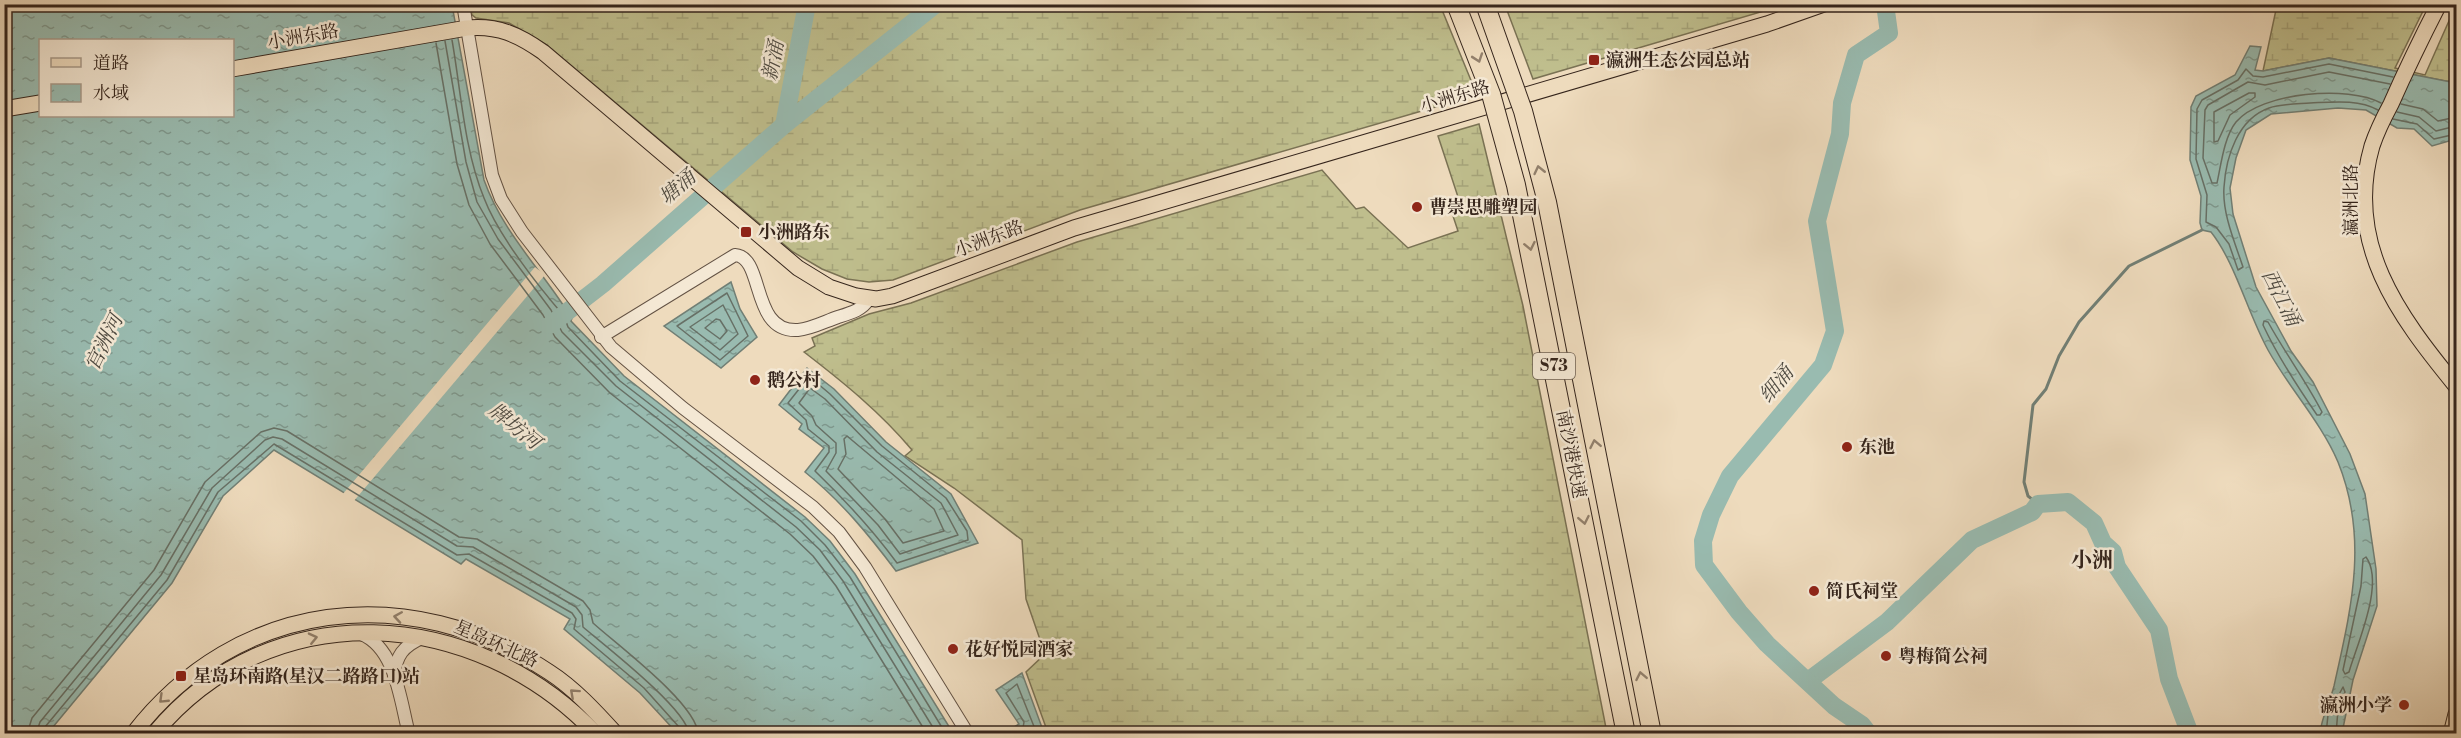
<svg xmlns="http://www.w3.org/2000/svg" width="2461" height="738" viewBox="0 0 2461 738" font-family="'Libre Bodoni','Noto Serif SC',serif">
	<defs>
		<pattern id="wetland-marsh" width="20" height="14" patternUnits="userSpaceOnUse" patternTransform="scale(1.5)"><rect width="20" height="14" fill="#bfbe8d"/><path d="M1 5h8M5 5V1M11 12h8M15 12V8" fill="none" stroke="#a5a379"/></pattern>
		<pattern id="water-ripples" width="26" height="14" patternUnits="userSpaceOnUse" patternTransform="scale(1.5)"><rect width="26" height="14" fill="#99bbb0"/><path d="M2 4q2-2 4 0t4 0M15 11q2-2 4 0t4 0" fill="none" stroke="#7e988e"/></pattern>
	</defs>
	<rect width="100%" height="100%" fill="#eedbbd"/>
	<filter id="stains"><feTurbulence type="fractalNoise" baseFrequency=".00333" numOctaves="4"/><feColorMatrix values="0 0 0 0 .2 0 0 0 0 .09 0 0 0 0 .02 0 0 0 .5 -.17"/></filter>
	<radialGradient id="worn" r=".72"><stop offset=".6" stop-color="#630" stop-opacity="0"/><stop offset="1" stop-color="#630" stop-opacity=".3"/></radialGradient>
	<g fill="url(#wetland-marsh)" stroke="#7a7254" stroke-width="1.5">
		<polygon points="469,5 1440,5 1477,95 1080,210 893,280 869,282 847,279 822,269 793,252 547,45 509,23 476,18 471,14"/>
		<polygon points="1505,5 1784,5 1533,79"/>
		<polygon points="2277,5 2426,5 2395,68 2425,75 2456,5 2456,83 2329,58 2263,71"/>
		<path d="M1479,124L1523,306L1607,733H1048L1026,672L1045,654L1026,599L1022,540L954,488L905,456L912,450C880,412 843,382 804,352L815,346L812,338L869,314L911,303L1077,242L1322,170L1356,209L1364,207L1408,248L1458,231L1452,213L1462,209L1438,136Z"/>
	</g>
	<g fill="url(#water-ripples)" stroke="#717f75" stroke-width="1.5" fill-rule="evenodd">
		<path d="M4,5H452L484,180C502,231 539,267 567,311L588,302L573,315L571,321L624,376L805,517L830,541L855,574L953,733H677L640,693L564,629L570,619L466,559L461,564L274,450L223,496L172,583L48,733H5ZM40,40H232V116H40Z"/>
		<path d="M2250,46L2261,47L2255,70L2263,71L2329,58L2456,83V139L2432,146L2414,129L2397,128L2366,110L2338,108L2271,114L2246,130L2236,158L2230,188L2233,214L2256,287L2291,351L2313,382L2350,454L2365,494L2376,569L2377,606L2353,680L2342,733H2320C2322,716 2330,702 2334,686C2351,609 2369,539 2338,462C2321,422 2289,388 2268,350C2248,314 2235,262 2211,232L2202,230L2200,223L2201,196L2190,160L2191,107L2196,96L2235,75Z"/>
		<polygon points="731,282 740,309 757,337 721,368 664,326"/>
		<path d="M807,368L834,389L886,442L951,494L978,543L896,571C869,535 841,501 805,472L824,448L799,429L802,424L779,405Z"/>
		<polygon points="1022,673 1044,733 1004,733 1019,724 996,690"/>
	</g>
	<polygon fill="#eedbbd" points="535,267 545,275 353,502 342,495"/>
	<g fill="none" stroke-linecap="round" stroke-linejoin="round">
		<g stroke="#677066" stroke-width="1.5">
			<path d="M452,40C461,91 464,149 484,198C498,235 538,286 564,316L568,327L620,381L801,521L825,545L850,577L946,734"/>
			<polyline points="445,41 466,162 477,202 498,239 551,310 562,332 616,386 796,527 820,550 843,581 937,734"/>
			<polyline points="436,43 457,164 469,205 490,244 543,315 555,337 610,393 790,534 813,556 836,586 927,734"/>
			<polygon points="2249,93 2255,93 2255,97 2230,115 2218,141 2214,142 2214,112"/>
			<path d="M2381,103C2349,85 2261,92 2236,122C2224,137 2221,165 2217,183H2212L2203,158L2205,110L2208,105L2248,82L2265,85L2329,72L2390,84"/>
			<polyline points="2401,104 2423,109 2438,121 2456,117"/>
			<path d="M2378,110C2358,99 2333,102 2310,103C2298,104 2281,104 2269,108C2238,119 2226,156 2224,187C2222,213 2235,243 2243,267L2238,270L2229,244L2216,227L2206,222L2207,195L2196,159L2197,109L2202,100L2238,80L2246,69L2253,76L2263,77L2329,64L2393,77"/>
			<polyline points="2397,112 2419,117 2436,131 2456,126"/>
			<polyline points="2393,119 2417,124 2434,139 2456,134"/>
			<polygon points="727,293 748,336 720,360 677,326"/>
			<polygon points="723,305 738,334 720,350 690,327"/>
			<polygon points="716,319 720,320 727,331 720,339 705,328"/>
			<path d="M2264,321L2268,322C2285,353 2306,381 2322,412L2320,415H2317C2297,386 2278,357 2263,325Z"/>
			<path d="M811,378L830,394L882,446L946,498L967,531L968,540L897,563C872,529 845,500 815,471L829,452V446L808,429L806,420L788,403L807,379Z"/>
			<polygon points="810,388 825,399 877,452 941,503 958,535 900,554 878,525 826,471 836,453 836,443 816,425 812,416 799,403"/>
			<polygon points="847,436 934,509 944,531 903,543 885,519 838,469 846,454 844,439"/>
			<path d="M2366,557C2385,583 2357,644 2349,672L2345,674L2343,670L2361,586L2363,559Z"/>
			<path d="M27,734L32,718L154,570L205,482L261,432L274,428L287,431L459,537L477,539L583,601L590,610L593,623C616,644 697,704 698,734"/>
			<path d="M36,734L40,722L161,575L212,488L265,440L273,437L282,439L457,546L473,547L576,607L582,615L583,627C604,645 687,709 689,734"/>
			<polyline points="44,734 45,727 167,580 218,492 274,444 457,555 469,554 572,613 576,619 574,629 644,688 679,727 681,734"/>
			<polyline points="1015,734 1023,728 1024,722 1006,693 1017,684 1037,734"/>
			<polyline points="2326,734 2328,715 2343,687 2345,692 2338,710 2336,734"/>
		</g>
		<polyline stroke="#717f75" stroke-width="3" points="2038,504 2028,496 2024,482 2033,405 2046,389 2059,356 2079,322 2129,266 2202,230"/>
		<g stroke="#99bbb0" stroke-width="18">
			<polyline points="784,125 807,4"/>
			<polyline points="550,325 603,284 784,125 936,4"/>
			<polyline points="1808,681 1887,622 1972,540 2032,512 2038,504 2068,502 2094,523 2103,543 2113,552 2117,567 2159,630 2169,679 2190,734"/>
			<polyline points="1869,734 1862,725 1834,706 1767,644 1739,612 1704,565 1703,541 1711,515 1730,476 1823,365 1835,331 1817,221 1840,134 1842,103 1856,55 1889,33 1885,4"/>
		</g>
		<g stroke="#635244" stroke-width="14">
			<g id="minor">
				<polyline points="463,4 492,175 501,199 522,232 611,347 683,408 813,507 839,532 865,567 968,734"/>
				<path d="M601,337L735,255C765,257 750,333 798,330C811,329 826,321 838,317C851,313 862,310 869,299"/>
				<path d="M361,634C396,648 400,700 409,734"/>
				<path d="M394,676C396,656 403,646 422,638"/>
			</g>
		</g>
		<g stroke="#35251c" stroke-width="17">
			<g id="major">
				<path d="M2439,4C2422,37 2406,70 2391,104C2384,117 2377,131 2372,146C2344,243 2398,315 2456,386"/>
				<path d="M232,69L467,28C498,25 519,35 543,52L798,268L829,287L856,296L876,299L892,296L1074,228L1767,24L1824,4"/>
				<polyline points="4,109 40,103"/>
				<path d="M133,734C237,599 409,579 549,672C574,688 596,712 616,734"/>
				<path d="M154,734C271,592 475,606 596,734"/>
				<polyline points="2451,734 2456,714"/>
			</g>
		</g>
		<use href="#minor" stroke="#f4e8d4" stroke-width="12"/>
		<use href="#major" stroke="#eedbbd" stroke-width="15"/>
		<g stroke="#35251c" stroke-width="20" stroke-linecap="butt">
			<g id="highway-bridge">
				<polyline points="1456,4 1491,94 1516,185 1626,734"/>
				<polyline points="1485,4 1523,111 1547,202 1652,734"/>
			</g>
		</g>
		<use href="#highway-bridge" stroke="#eedbbd" stroke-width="18"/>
	</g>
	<defs><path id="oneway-chevron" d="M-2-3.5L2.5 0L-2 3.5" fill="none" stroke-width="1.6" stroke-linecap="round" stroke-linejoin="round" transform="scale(1.5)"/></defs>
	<g stroke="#92806c">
		<use href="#oneway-chevron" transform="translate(1478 58) rotate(71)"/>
		<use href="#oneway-chevron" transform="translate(1539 170) rotate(-103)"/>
		<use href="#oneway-chevron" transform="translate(1530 246) rotate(78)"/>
		<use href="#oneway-chevron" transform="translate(1595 444) rotate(-101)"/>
		<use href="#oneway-chevron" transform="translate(1584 520) rotate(79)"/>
		<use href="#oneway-chevron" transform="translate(398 617) rotate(-171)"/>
		<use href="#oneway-chevron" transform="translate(313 638) rotate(-13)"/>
		<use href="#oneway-chevron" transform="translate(1641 676) rotate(-101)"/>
		<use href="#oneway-chevron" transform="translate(574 693) rotate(-138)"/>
		<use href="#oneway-chevron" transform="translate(163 699) rotate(136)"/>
	</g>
	<g fill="#8f2418" stroke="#f4e8d4" stroke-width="2">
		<rect x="1588" y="54" width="12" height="12" rx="3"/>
		<circle cx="1417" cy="207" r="6"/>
		<rect x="740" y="226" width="12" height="12" rx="3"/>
		<circle cx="755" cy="380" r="6"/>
		<circle cx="1847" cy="447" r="6"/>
		<circle cx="1814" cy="591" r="6"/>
		<circle cx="953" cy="649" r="6"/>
		<circle cx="1886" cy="656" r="6"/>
		<rect x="175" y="670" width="12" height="12" rx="3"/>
		<circle cx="2404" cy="705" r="6"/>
	</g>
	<g text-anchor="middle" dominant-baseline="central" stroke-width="5" stroke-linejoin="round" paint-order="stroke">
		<rect fill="#f4e8d4" stroke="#6e6053" stroke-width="1.5" x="1533" y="353" width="42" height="26" rx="4.5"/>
		<g font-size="16" font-weight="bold" fill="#35251c">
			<text x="1554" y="366">S73</text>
		</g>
		<g font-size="18" fill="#35251c" stroke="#f4e8d4">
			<text transform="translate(303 37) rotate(-10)">小洲东路</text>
			<text transform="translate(1455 97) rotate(-17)">小洲东路</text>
			<text transform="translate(2351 200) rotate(-90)">瀛洲北路</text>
			<text transform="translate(989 239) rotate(-21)">小洲东路</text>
			<text transform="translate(1571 454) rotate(79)">南沙港快速</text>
			<text transform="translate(496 644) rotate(24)">星岛环北路</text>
		</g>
		<g font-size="18" font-weight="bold" fill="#35251c" stroke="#f4e8d4" text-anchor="start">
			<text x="1606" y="60">瀛洲生态公园总站</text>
			<text x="1429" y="207">曹崇思雕塑园</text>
			<text x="758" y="232">小洲路东</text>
			<text x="767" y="380">鹅公村</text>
			<text x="1859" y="447">东池</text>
			<text x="1826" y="591">简氏祠堂</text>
			<text x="965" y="649">花好悦园酒家</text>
			<text x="1898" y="656">粤梅简公祠</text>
			<text x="193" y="676">星岛环南路(星汉二路路口)站</text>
			<text x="2392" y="705" text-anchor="end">瀛洲小学</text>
		</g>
		<g font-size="20" font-style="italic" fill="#4e4a41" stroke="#f4e8d4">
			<text transform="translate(774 61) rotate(-79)">新涌</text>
			<text transform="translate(678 188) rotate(-41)">塘涌</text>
			<text transform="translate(2280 298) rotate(63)">西江涌</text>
			<text transform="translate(105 343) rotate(-64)">官洲河</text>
			<text transform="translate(1777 385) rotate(-50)">细涌</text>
			<text transform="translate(514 427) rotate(39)">牌坊河</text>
		</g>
		<g font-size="21" font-weight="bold" fill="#35251c" stroke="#f4e8d4">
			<text x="2092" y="561">小洲</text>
		</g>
	</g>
	<rect width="2461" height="738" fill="none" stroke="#eedbbd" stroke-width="24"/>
	<rect x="6" y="6" width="2449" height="726" fill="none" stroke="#35251c" stroke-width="3"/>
	<rect x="12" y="12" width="2437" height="714" fill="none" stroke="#35251c" stroke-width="1.5"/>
	<rect x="39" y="39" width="195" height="78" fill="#f4e8d4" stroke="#a89a8a" stroke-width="1.5"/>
	<rect x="51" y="58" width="30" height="9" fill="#eedbbd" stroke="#a89a8a" stroke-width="1.5"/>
	<text x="93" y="69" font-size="18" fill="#35251c">道路</text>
	<rect x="51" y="84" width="30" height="18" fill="url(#water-ripples)" stroke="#a89a8a" stroke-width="1.5"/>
	<text x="93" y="99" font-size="18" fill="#35251c">水域</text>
	<rect width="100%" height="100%" filter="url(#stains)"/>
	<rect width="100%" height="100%" fill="url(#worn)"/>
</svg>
